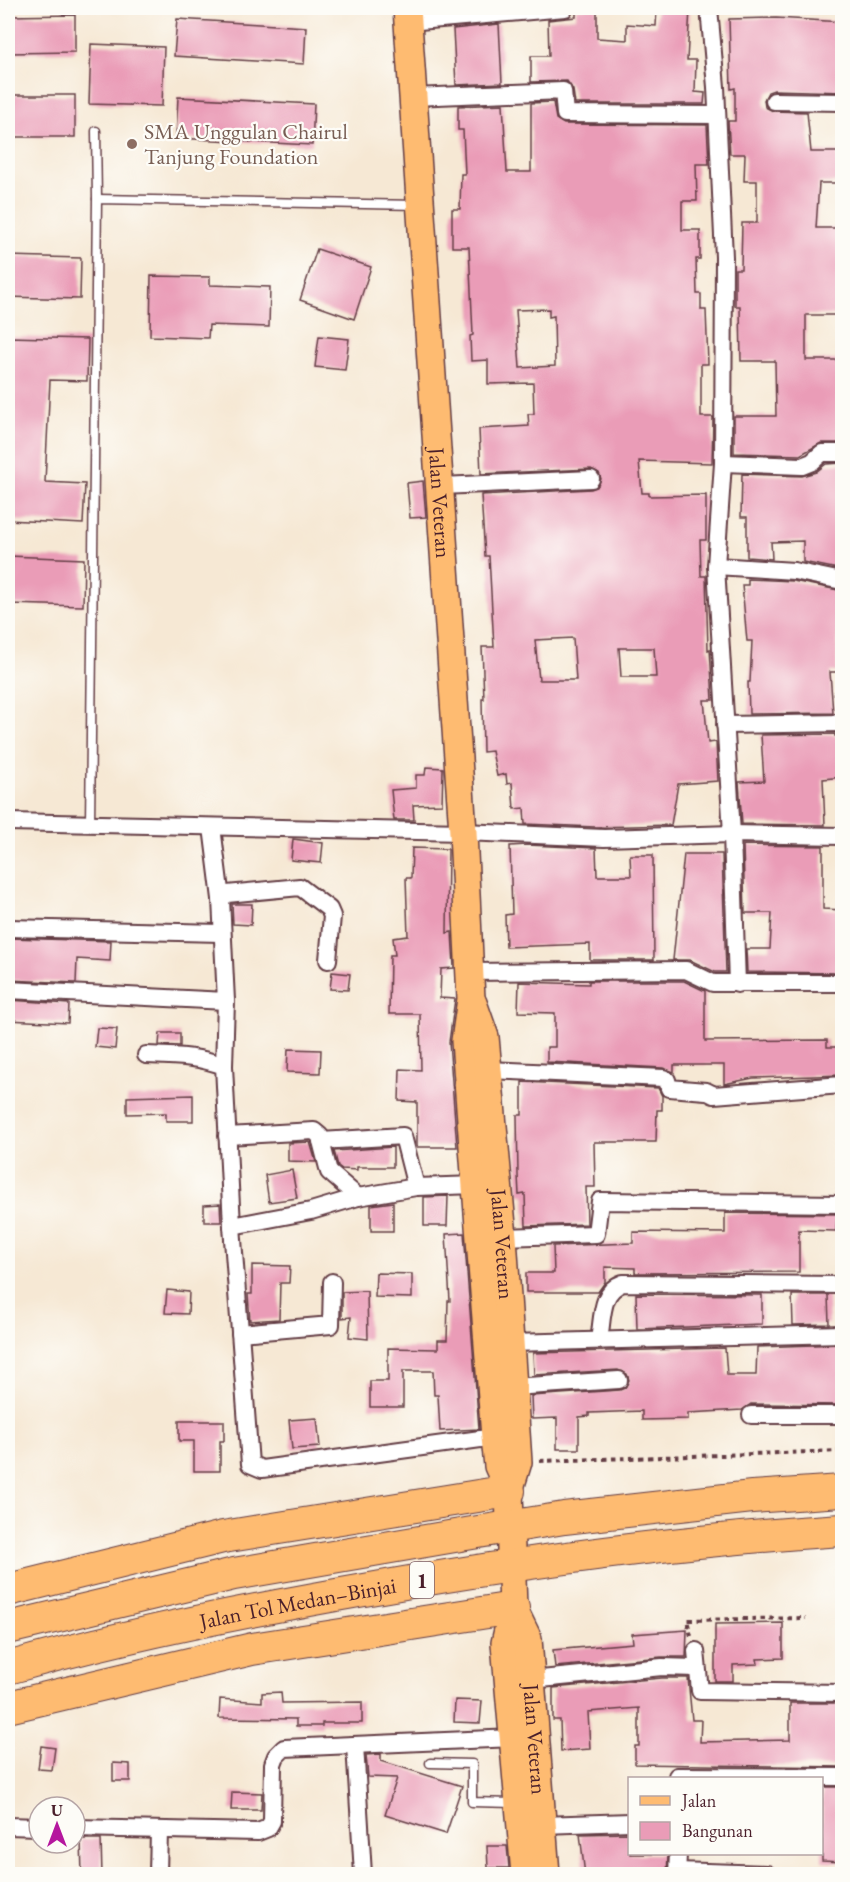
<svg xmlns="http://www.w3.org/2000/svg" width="850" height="1882" viewBox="0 0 850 1882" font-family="'EB Garamond',serif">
	<rect width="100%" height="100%" fill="#fdfcf7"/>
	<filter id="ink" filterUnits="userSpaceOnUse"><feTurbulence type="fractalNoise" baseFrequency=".0167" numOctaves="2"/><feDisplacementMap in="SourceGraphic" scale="12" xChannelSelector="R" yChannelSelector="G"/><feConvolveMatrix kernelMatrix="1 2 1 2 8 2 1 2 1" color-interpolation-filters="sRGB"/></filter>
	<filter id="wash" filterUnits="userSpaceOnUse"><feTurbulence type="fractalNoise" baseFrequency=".008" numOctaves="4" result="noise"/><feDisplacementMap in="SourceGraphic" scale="24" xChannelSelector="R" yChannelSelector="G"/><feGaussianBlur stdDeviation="1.35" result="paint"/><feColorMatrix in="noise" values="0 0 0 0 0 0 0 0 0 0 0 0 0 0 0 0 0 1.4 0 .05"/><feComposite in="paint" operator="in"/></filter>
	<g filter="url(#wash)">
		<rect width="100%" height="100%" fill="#f6e8d4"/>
		<g id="blocks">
			<g fill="#ea9cb7" fill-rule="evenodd">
				<polygon points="576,8 597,8 597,38 627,40 627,24 656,26 657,8 690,9 687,60 696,60 695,92 705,93 704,104 575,104 573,90 567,81 531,82 531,56 549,56 548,20 576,17"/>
				<polygon points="75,15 75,52 8,53 8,16"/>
				<polygon points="776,18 843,22 843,92 774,90 768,92 764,100 765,107 773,111 807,112 811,152 838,152 838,183 819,183 816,228 843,228 843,315 806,315 806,360 843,360 843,443 821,443 800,455 734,453 734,416 776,416 775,361 741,361 740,306 735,306 735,269 741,269 742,223 757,223 757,181 744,181 745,154 730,154 728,121 735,121 735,88 731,89 729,19"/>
				<polygon points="177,19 306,27 304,64 174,56"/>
				<polygon points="499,24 502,83 456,85 453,29"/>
				<polygon points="91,44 164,47 162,106 89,104"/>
				<rect x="8" y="95" width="67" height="42"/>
				<polygon points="178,97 314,104 312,145 176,138"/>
				<path d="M553,102L556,119L564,124L707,125L709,164H696L697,201H682V230H700V259H696L697,294H701V310H706L708,364H701V417H713L712,463L639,461L642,493H649V496L706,495V540H700L701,576H706L708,650L710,649L713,700H704L708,743L716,742L718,781L678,784L671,825L595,827L525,824L524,808L514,809L512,783L507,784L506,774L497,776L492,751L483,752L482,699H484L482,647H494L489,556H485L481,495L591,489L597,487L601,479L599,473L591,469L481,474L479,429L529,426L528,414H534L533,383L488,384V360L471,361L470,336L473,335L469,247H452V209H460L461,174H465L463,130H458V106L503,104L507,172H531V103ZM549,309V317L554,316L555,366L520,368L516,310ZM573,638L576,680H539L535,640ZM619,648H654L656,677H621Z"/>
				<polygon points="317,249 371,267 354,319 300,300"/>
				<polygon points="8,256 81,258 80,299 8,297"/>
				<polygon points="151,276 210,277 210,285 270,287 269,327 209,325 208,338 150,336"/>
				<polygon points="319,336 349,339 345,370 315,367"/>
				<polygon points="8,337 88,339 87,381 50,380 45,482 85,484 83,524 8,520"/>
				<polygon points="843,463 843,570 803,562 803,541 771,542 772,559 747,557 747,517 741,517 742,474 802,476 816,472 826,464"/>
				<polygon points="423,481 426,517 410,518 407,483"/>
				<polygon points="8,556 84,559 83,606 8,604"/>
				<polygon points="748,579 793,581 843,591 843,613 838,613 837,672 830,672 833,713 749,714 748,682 750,682 752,641 747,641 742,585 748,585"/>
				<polygon points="835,734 835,736 841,736 843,777 823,779 825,825 742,824 739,782 764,781 761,735"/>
				<polygon points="426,767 443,768 442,804 413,805 414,820 394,820 391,790 416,788 416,775 425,775"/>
				<polygon points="293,839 323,843 321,863 291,860"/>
				<polygon points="527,845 596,848 597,876 631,876 630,855 653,855 654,960 590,960 590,944 506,947 505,915 512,914 510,846"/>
				<polygon points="743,845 823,846 823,909 843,910 843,973 747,972 746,949 770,949 772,913 745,913"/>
				<polygon points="412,848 448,849 447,933 452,932 454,968 441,969 440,998 455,999 449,1042 457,1147 417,1147 417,1102 399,1101 400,1069 421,1070 420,1014 389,1014 390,955 395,955 393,938 408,936 406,878 411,878"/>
				<polygon points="684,854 722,854 726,972 715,972 690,960 673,960"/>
				<polygon points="232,904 252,904 251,925 233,924"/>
				<polygon points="8,938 111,941 110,961 77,959 76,983 8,980"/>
				<polygon points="332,972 350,974 348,990 330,989"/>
				<polygon points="589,981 684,981 705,991 705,1041 827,1040 827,1047 843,1047 843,1075 753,1078 724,1084 724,1065 674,1065 674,1072 663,1068 547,1062 547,1047 555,1047 555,1013 518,1012 519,982 589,984"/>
				<polygon points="8,1000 69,1004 68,1023 8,1020"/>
				<polygon points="97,1028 117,1029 115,1049 95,1047"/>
				<polygon points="160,1033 180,1033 180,1046 159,1045"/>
				<polygon points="288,1049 321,1050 320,1073 287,1072"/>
				<polygon points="522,1082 658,1088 662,1096 662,1110 657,1110 656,1142 594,1142 595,1187 586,1187 587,1224 526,1226 525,1194 519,1195 518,1175 517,1115 522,1115"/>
				<polygon points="193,1095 193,1121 166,1121 166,1113 127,1114 127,1097"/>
				<polygon points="310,1142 316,1162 288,1161 288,1143"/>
				<polygon points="393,1147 393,1167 357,1167 357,1170 342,1169 338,1166 334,1151"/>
				<polygon points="292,1170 297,1198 269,1202 265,1175"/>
				<polygon points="448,1196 447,1226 424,1226 424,1197"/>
				<polygon points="393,1202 393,1231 371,1231 371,1205"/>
				<polygon points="220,1204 221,1222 204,1222 204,1205"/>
				<polygon points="725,1213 837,1214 836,1231 799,1230 799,1272 635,1273 635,1268 605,1267 605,1282 598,1292 526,1292 526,1273 554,1273 553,1246 633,1243 633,1232 725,1233"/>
				<polygon points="464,1233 479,1429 440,1431 438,1395 434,1395 433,1371 403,1371 403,1407 370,1407 370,1381 388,1381 388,1348 438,1349 438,1340 447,1340 448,1301 450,1301 446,1234"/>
				<polygon points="252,1265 290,1266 289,1283 280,1283 279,1319 250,1321 248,1294 252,1294"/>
				<polygon points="376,1273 412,1274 412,1298 375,1297"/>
				<polygon points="167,1290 189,1292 188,1314 165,1313"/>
				<polygon points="367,1291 368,1339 349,1337 351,1317 342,1318 342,1292"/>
				<polygon points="636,1294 762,1295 762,1324 637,1329"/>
				<polygon points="792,1295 828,1295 829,1324 793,1325"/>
				<polygon points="843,1344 843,1405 751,1404 742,1410 688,1413 688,1419 642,1420 642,1411 589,1413 589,1416 579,1417 579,1449 557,1449 557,1418 532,1419 531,1396 620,1390 625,1388 629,1380 627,1374 618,1370 534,1375 533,1353 725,1348 727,1375 756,1375 757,1347"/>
				<polygon points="317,1418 320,1447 292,1449 289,1420"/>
				<polygon points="179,1421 224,1421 224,1441 220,1441 220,1471 194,1471 194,1441 179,1441"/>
				<polygon points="783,1623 783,1658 757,1659 758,1664 733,1665 733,1681 715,1681 715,1624"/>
				<polygon points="687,1630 686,1657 661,1657 555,1667 553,1650 633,1643 632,1634"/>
				<polygon points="662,1678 688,1678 692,1720 701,1720 700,1742 790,1740 790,1703 843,1703 843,1767 635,1764 635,1746 639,1746 639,1708 588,1712 590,1749 561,1751 560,1720 553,1720 553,1688"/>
				<polygon points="281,1692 282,1703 362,1702 362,1723 322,1723 322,1726 296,1726 296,1719 219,1718 220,1699 262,1702 262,1693"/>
				<polygon points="455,1700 482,1701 480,1723 454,1722"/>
				<polygon points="41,1746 55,1748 52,1770 38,1769"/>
				<polygon points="381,1754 381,1761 462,1786 446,1834 385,1815 397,1778 368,1777 366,1755"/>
				<polygon points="113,1763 130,1764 130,1781 113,1781"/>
				<polygon points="822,1787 843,1787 843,1862 822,1861"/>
				<polygon points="232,1792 262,1793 261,1810 231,1810"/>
				<polygon points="630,1833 630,1854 668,1854 667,1875 585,1875 580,1834"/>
				<polygon points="81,1839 101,1839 102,1875 82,1875"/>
				<polygon points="487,1846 507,1846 509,1868 488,1868"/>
			</g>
		</g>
	</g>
	<g filter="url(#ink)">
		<use href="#blocks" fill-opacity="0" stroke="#643d44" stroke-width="1.5"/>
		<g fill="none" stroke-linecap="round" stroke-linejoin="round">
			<g stroke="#643d44" stroke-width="11">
				<g id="service">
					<polyline points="96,131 97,199"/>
					<polyline points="90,824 97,199 417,205"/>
					<polyline points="430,1763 472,1764 472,1802 514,1803"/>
				</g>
			</g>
			<g stroke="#643d44" stroke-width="20">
				<g id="minor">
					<polyline points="709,8 716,87 724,257 723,463 716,566 732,834 737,984"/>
					<polyline points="408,22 565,8"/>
					<polyline points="413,97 563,91 565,114 717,115"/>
					<polyline points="774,101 842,102"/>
					<polyline points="723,463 802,466 812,462 822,453 842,453"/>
					<polyline points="442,486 591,479"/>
					<polyline points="716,566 794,571 842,581"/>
					<polyline points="725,725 842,723"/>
					<polyline points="8,822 463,832 604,838 732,834 842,836"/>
					<polyline points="212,827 221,899"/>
					<polyline points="8,928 221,933"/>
					<polyline points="470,972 686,970 713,983 842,983"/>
					<polyline points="8,990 226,1001 221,899 227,894 300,887 329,909 332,916 328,960"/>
					<path d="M146,1055C174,1056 198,1056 224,1066L232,1226L250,1464L262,1469L495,1437"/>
					<polyline points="224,1066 226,1001"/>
					<polyline points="488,1070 663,1078 667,1080 669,1088 706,1091 714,1095 842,1085"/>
					<polyline points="227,1136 314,1131 320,1136 321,1141 403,1136 416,1187"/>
					<polyline points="321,1141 329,1172 358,1197"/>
					<polyline points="232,1226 311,1211 358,1197 416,1187 477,1185"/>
					<polyline points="503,1237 596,1234 600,1201 842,1204"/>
					<polyline points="240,1333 331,1325 332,1282"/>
					<path d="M599,1340C603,1318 600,1291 623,1283L842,1285"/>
					<polyline points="510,1343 842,1334"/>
					<polyline points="513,1387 619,1380"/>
					<polyline points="751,1415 842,1415"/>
					<polyline points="696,1651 700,1691 842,1693"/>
					<polyline points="531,1680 662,1667 696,1668"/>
					<polyline points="355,1745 363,1874"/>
					<polyline points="677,1776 842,1777"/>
					<polyline points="542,1825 630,1822"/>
					<polyline points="8,1826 39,1827"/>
					<polyline points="75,1828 258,1832 268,1828 272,1821 273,1764 276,1756 284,1748 514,1738"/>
					<polyline points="677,1871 767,1874"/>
					<polyline points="158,1874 159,1831"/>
					<polyline points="677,1874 678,1854"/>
				</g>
			</g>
			<g stroke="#643d44" stroke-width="30">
				<g id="primary">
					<path id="s1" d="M407,8L463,832L471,999L465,1041L495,1437L498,1466L509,1491"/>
					<path id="s2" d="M473,1003L485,1037L503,1237L518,1462L509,1491L513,1608L505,1643L525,1874"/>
					<path id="s3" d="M513,1608L528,1639L546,1874"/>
				</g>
			</g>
			<g stroke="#643d44" stroke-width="34">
				<g id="motorway">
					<polyline points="8,1590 223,1537 509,1491"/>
					<polyline points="8,1628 234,1574 472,1533 564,1518 752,1497 842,1491"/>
					<path id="s4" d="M8,1668C127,1634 249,1610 370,1589C527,1561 684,1540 842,1530"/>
					<polyline points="8,1707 252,1649 513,1608"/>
				</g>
			</g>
			<g stroke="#643d44" stroke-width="4" stroke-dasharray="4.5 4.5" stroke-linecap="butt">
				<polyline points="540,1461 842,1451"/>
				<polyline points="691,1636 687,1620 806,1618"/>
			</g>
			<use href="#service" stroke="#fff" stroke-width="8"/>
			<use href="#minor" stroke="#fff" stroke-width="16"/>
			<use href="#primary" stroke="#febb71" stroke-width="27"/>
			<use href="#motorway" stroke="#febb71" stroke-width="32"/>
		</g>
	</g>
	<circle fill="#8d6e63" stroke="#fdfcf7" stroke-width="2" cx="132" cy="144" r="6"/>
	<g text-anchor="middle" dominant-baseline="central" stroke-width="4.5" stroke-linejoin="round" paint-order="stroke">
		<rect fill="#fdfcf7" stroke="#806168" stroke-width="1.5" x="410" y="1562" width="24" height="36" rx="4.5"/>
		<g font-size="21" font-weight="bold" fill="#4a1f2b">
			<text x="422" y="1580">1</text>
		</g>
		<g font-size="22" fill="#785e54" stroke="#fdfcf7" text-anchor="start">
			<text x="144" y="131">SMA Unggulan Chairul<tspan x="144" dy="25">Tanjung Foundation</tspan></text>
		</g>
		<g font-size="22" fill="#4a1f2b" stroke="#fdfcf7">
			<text stroke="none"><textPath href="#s1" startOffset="496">Jalan Veteran</textPath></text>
			<text stroke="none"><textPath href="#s2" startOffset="244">Jalan Veteran</textPath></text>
			<text stroke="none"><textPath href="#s4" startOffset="297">Jalan Tol Medan–Binjai</textPath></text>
			<text stroke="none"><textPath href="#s3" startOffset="135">Jalan Veteran</textPath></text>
		</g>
	</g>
	<rect width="850" height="1882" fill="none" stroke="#fdfcf7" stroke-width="30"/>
	<rect x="628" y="1777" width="195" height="78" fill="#fdfcf7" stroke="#b5a4a5" stroke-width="1.5"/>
	<rect x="640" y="1796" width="30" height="9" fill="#febb71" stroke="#b5a4a5" stroke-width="1.5"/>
	<text x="682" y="1807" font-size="18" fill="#4a1f2b">Jalan</text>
	<rect x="640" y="1822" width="30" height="18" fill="#ea9cb7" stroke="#b5a4a5" stroke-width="1.5"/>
	<text x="682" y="1837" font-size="18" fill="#4a1f2b">Bangunan</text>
	<g transform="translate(57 1825)"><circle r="28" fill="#fdfcf7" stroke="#b5a4a5" stroke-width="1.5"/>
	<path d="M0-4.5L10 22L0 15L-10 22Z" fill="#b5179e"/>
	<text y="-9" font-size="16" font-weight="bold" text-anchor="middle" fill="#4a1f2b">U</text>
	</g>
</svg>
